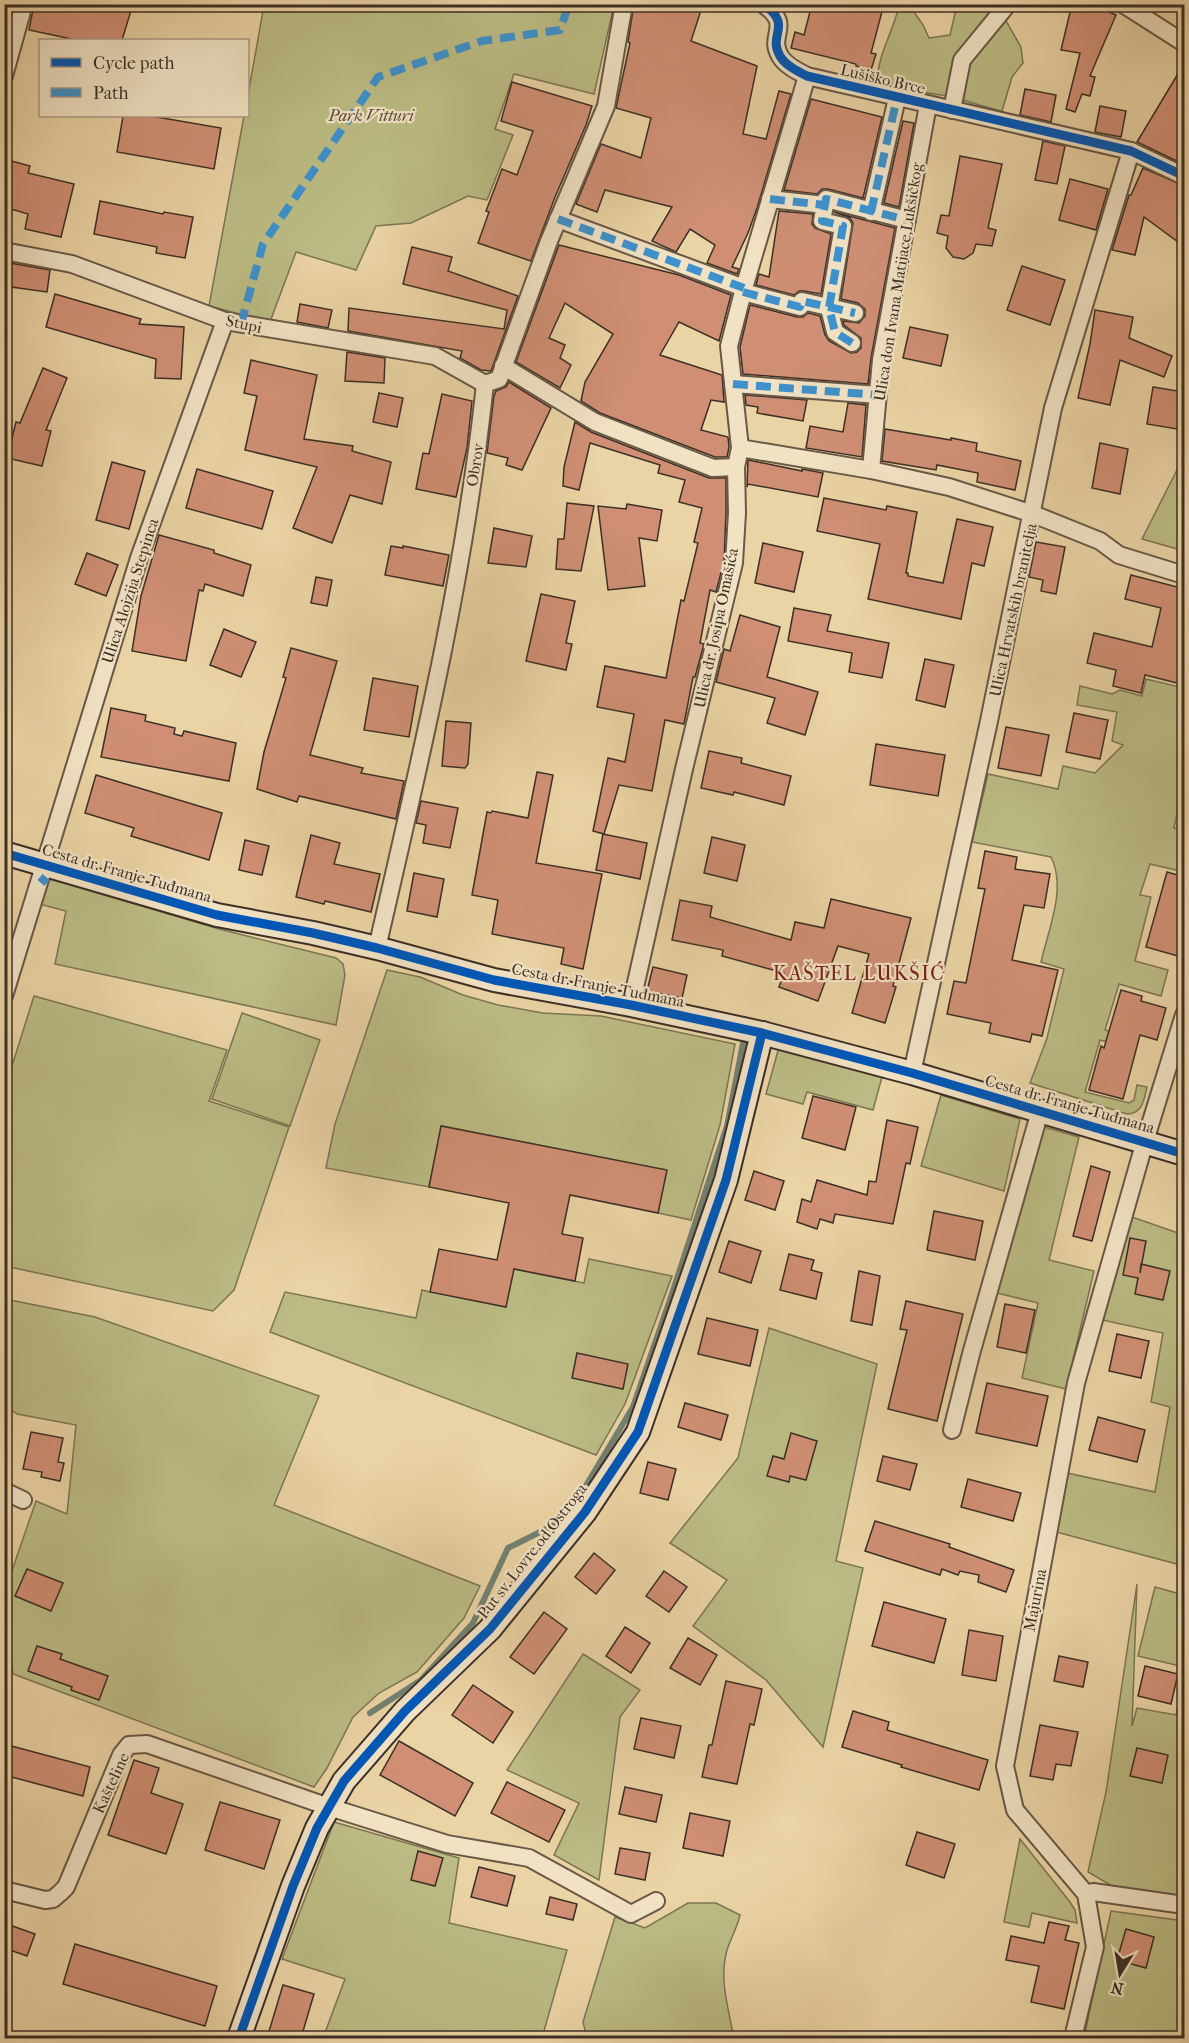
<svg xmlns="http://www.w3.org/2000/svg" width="1189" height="2043" viewBox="0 0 1189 2043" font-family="'IM FELL French Canon',serif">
	<rect width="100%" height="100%" fill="#ead3a4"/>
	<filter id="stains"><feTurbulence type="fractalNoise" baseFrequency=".00333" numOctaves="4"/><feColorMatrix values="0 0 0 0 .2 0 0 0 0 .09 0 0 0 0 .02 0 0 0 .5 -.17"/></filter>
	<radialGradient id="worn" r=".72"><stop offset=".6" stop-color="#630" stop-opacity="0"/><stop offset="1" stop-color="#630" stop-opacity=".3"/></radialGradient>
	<g fill="#bbbb83" stroke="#7c7554" stroke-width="1.5">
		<polygon points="264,5 614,5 594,94 514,74 495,129 513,135 487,200 468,196 411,223 376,226 356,270 296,252 270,322 209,306 244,116 248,116 248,95"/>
		<path d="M909,5L923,25L929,38L950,35L957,5H997L1021,47L1023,63L1012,77L1002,111C983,107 966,100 947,96C925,92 900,91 878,82C876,60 891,35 897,13Z"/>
		<polygon points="1184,456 1184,551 1142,539"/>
		<path d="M1146,679L1184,688V779L1174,828L1184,831V872L1150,864L1140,895L1151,897L1135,961L1168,970L1161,996L1119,984L1105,1030L1137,1039L1134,1049L1100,1040L1085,1092L1129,1103L1134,1100L1137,1085L1147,1087C1144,1099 1143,1114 1127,1114L1030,1083L1047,1038L1064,969L1041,962C1048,930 1067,889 1051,857L972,842L988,774L1058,789L1063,766L1095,773L1123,745L1112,741L1117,712L1077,705L1080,686L1112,694L1120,690L1142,696Z"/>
		<polygon points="51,879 219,929 336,958 343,964 345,975 336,1025 55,964 66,911 39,904 43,887"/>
		<polygon points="387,970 420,977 463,995 498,1005 543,1013 601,1016 735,1044 720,1125 691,1220 658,1213 666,1170 442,1126 429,1187 326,1168 335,1124"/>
		<polygon points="34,996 227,1050 209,1101 289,1127 234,1290 213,1311 5,1266 5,1088"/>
		<polygon points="242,1013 320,1040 290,1126 212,1099"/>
		<polygon points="779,1047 882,1077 873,1110 807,1092 803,1104 766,1094"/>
		<polygon points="941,1095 1020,1119 1004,1191 921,1166"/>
		<polygon points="1044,1127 1079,1137 1049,1260 1094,1271 1066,1389 1022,1378 1038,1303 997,1293"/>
		<polygon points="1132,1217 1184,1235 1184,1535 1177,1564 1056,1532 1067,1473 1155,1492 1170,1407 1151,1402 1163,1333 1102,1320"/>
		<polygon points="589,1259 672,1276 625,1404 596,1455 270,1332 285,1292 416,1318 422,1290 430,1292 514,1269 584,1283"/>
		<polygon points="5,1299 95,1317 319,1396 274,1505 480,1586 464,1618 417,1672 379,1693 353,1717 327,1768 314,1787 13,1674 5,1613 5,1591 36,1501 67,1514 76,1425 17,1414 5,1405"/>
		<polygon points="769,1328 877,1364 836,1561 863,1568 823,1747 766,1680 693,1626 727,1580 670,1543 738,1458"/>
		<polygon points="1137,1584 1132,1726 1137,1708 1176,1715 1184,1676 1184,1896 1112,1886 1088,1872 1106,1792"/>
		<polygon points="1155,1587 1184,1595 1184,1667 1138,1656"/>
		<polygon points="583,1654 640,1690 620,1717 599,1880 554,1855 579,1803 507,1770"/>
		<polygon points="334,1822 459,1858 449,1923 567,1950 542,2038 514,2038 507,2037 506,2038 323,2038 345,1979 282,1959"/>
		<polygon points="1020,1839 1070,1902 1075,1910 1077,1923 1032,1913 1029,1927 1004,1922"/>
		<path d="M688,1903H716L740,1915C737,1928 731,1938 727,1950C719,1979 728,2006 733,2034L732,2038H587L583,2022L615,1917L645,1928Z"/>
		<polygon points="1111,1911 1184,1921 1184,2038 1084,2038"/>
	</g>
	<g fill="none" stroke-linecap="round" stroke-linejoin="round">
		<polyline stroke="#738172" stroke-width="6" points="370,1713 421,1680 473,1623 508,1548 566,1519 633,1407 670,1300 727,1126 744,1038"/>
	</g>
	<g fill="#d08f75" stroke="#3c2f26" stroke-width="1.5">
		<polygon points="34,4 133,4 122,40 76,40 29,30"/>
		<polygon points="634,4 693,4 702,7 691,41 757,66 743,134 766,139 779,91 791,94 757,208 748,233 732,267 739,269 737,274 707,263 715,245 690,229 676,252 652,241 672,207 605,190 597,212 576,204 601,144 641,158 651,118 616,108 630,43 628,42"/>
		<polygon points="812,4 884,4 871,53 876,54 871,70 856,66 856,64 791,48 795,32 804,35"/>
		<polygon points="1072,4 1090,4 1116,15 1090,76 1095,77 1090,96 1082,94 1075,112 1066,109 1080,53 1061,50"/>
		<polygon points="1185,62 1185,165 1137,142"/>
		<polygon points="512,82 592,106 586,125 555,197 531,261 478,243 489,212 486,211 502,169 517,175 533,131 501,121"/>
		<polygon points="1025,89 1056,95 1051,122 1020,115"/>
		<polygon points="811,99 882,117 863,198 828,189 822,189 817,194 784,190"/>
		<polygon points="1100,106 1126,111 1121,137 1095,132"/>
		<polygon points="123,116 151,116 221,128 214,169 117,152"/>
		<polygon points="903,121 914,123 899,207 884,203"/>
		<polygon points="1043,141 1065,146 1057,184 1035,180"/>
		<polygon points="960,156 1002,164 988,228 996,230 992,246 976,244 973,253 964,259 953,257 946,248 948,236 937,233 941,215 949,216"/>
		<polygon points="4,159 30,166 28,173 74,184 61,237 25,229 28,214 4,207"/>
		<polygon points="1143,168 1185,186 1185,247 1144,217 1135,255 1112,250 1129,195 1131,195"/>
		<polygon points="1070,179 1108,189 1096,230 1059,220"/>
		<polygon points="100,201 163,214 164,212 193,217 185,258 156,253 157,247 94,234"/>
		<polygon points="779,211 813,214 812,224 815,228 831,234 821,294 804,291 799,291 794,295 756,285 759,274 769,277"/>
		<polygon points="834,212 895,228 871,358 868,384 743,374 740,347 750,305 797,317 803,317 808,313 820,316 825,335 829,341 851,353 857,352 861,348 861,338 844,325 843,321 859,323 865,316 865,309 858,303 841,299 853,223 850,218"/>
		<polygon points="559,245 679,275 731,295 719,341 679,322 660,355 722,375 724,402 711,400 701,430 728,437 729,447 727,457 715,457 600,413 581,401 585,382 613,334 565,303 549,338 565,345 560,358 571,365 560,388 516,362"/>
		<polygon points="412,247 452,257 448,271 518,296 491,371 481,370 460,358 462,351 348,331 349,308 504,329 507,310 403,284"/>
		<polygon points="4,262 50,270 47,292 4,286"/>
		<polygon points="1022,266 1065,280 1050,325 1007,310"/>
		<polygon points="55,294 141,319 139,324 184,327 181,379 155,378 156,359 46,327"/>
		<polygon points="300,304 332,310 328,328 297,322"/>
		<polygon points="1095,310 1133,317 1129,338 1172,356 1164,377 1120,360 1110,405 1078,398 1090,344"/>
		<polygon points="910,327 948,335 941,366 903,358"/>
		<polygon points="347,352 385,358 384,383 345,381"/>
		<polygon points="251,360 317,375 304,439 353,446 352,451 391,462 382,504 350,495 332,543 293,528 317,467 245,450 257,396 244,393"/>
		<polygon points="43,368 67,378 46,430 51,431 42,466 7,458 16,422 20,423"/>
		<polygon points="509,382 551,408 522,470 506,465 508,458 487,453 494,396 496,391 506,387"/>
		<polygon points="1153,387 1184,392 1177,429 1147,424"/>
		<polygon points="379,393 403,398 397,427 373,422"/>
		<polygon points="442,394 472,401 467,448 456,497 416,489 423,453 429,454"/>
		<polygon points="745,395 807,400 803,421 757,413 758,407 746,405"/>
		<polygon points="848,403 866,405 862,457 806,448 810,426 843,432"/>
		<polygon points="575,422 591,432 709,478 726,478 726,513 724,561 716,592 710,590 700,643 704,644 695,677 693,677 684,724 665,720 652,791 619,785 604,834 593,831 608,758 625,762 634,714 597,707 605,666 666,678 681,600 684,601 698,543 694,542 702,508 679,502 685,480 658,473 660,465 590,443 579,490 563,486 564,467"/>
		<polygon points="885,429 951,440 951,438 977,443 976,451 1021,461 1015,490 977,482 978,473 937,465 936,470 882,461"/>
		<polygon points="1100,443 1128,449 1120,494 1092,488"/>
		<polygon points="748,460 802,471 802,469 823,473 818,497 748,484 747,487"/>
		<polygon points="112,462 145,471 129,529 96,520"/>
		<polygon points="197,469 273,491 262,529 186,508"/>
		<polygon points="824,498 886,510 887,506 917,512 906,573 908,573 908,576 943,583 957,519 993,527 984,566 972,563 961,619 868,599 880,544 817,531"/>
		<polygon points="567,503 594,506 581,571 556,569 558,539 564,539"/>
		<polygon points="627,504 662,510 657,541 639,538 645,586 608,590 598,506 626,509"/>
		<polygon points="494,528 532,536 526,567 488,563"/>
		<polygon points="159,535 214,550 214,553 251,565 243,596 205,584 203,591 199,590 186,661 132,651 141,596"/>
		<polygon points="1036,542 1065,547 1056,594 1041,591 1043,580 1029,577"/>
		<polygon points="763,543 803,552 794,592 755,583"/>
		<polygon points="391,546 403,548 403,546 449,555 443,586 385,575"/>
		<polygon points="87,553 118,565 106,596 75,584"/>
		<polygon points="1131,575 1185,589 1185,685 1145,675 1141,693 1113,686 1116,670 1087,663 1094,633 1152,647 1161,608 1125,599"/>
		<polygon points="316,577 332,580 327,606 311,603"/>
		<polygon points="541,594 575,601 566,643 572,644 566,670 526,661"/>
		<polygon points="794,608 831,615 827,631 889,643 882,678 849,672 852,653 788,641"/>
		<polygon points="740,615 780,627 767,677 818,692 805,735 767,723 775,698 716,682 724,649 730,651"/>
		<polygon points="224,629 256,642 241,677 210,665"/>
		<polygon points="291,648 337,661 310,755 363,768 361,773 404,781 396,819 299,796 297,802 257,789 264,752 286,678 283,677"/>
		<polygon points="925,659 954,665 945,707 916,700"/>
		<polygon points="373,678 418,686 409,737 364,730"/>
		<polygon points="111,708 146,715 145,721 175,728 174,734 182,736 184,731 236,743 229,781 101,757"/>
		<polygon points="1074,713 1108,720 1100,759 1066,752"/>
		<polygon points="446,721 471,723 468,764 465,768 442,766"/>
		<polygon points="1006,727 1049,735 1041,776 998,768"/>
		<polygon points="876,744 945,755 938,796 870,785"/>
		<polygon points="709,751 742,758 741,763 791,776 784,805 734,792 733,795 701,788"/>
		<polygon points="537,772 553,775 536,863 602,874 583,969 561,964 564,948 492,934 498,900 472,895 487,812 491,813 492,811 528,818"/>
		<polygon points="96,775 222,813 209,860 131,836 134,828 85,813"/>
		<polygon points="421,801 458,808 450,848 423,843 426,825 416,823"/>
		<polygon points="603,834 647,843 640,879 596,870"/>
		<polygon points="311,835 340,843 334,864 380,874 371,912 325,901 324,904 296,897"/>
		<polygon points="712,837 745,845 737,881 704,873"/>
		<polygon points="245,840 269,846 262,875 239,870"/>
		<polygon points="985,851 1017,857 1015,869 1050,874 1044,908 1024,905 1012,960 1058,970 1042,1036 1032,1034 1030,1042 989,1033 991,1023 947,1014 954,981 966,983 985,889 978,888"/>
		<polygon points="1167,872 1185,877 1185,958 1146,947"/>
		<polygon points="414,873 444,879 437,917 407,911"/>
		<polygon points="831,899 911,918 893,986 896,987 885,1023 852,1013 869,954 838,946 818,1001 779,987 784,973 722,956 723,950 672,940 680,900 712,906 710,917 791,940 795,922 824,928"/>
		<polygon points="653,967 687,975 682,998 647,991"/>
		<polygon points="1121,990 1142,996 1141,1001 1166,1008 1157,1040 1140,1035 1123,1099 1089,1090 1101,1046 1104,1048"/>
		<polygon points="813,1096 856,1107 845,1150 802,1138"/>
		<polygon points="887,1120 918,1127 910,1164 906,1163 893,1224 835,1214 833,1223 820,1219 817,1229 797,1222 802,1199 811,1202 817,1180 867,1195 869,1181 876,1182"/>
		<polygon points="441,1126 667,1170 658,1213 570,1195 562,1234 583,1238 575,1281 514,1269 506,1307 430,1292 439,1249 497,1260 509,1203 429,1187"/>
		<polygon points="1091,1166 1110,1172 1092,1241 1073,1236"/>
		<polygon points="754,1171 784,1181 775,1210 745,1200"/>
		<polygon points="934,1211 983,1221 975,1260 927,1250"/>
		<polygon points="1130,1238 1146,1241 1140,1273 1141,1264 1170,1271 1163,1300 1135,1294 1138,1278 1123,1275"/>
		<polygon points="729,1241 761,1251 751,1283 719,1272"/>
		<polygon points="789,1254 814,1260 811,1270 822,1273 816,1299 780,1290"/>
		<polygon points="859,1271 880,1276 872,1325 851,1321"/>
		<polygon points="906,1301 963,1314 937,1421 888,1409 907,1330 900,1329"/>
		<polygon points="1005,1304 1035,1310 1026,1353 997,1347"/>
		<polygon points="707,1318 758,1330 750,1366 698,1354"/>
		<polygon points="1117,1334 1149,1341 1141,1378 1109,1371"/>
		<polygon points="577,1353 628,1364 623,1389 572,1378"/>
		<polygon points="987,1383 1048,1396 1037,1446 976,1433"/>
		<polygon points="685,1403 728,1415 721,1440 678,1427"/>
		<polygon points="1098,1417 1145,1430 1137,1462 1089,1450"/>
		<polygon points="31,1432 63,1438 58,1462 64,1463 60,1481 41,1477 42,1472 23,1469"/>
		<polygon points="791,1433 817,1441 806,1480 790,1476 789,1482 767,1476 773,1456 784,1459"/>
		<polygon points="883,1456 917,1464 910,1490 877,1481"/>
		<polygon points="648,1462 676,1469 668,1500 640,1493"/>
		<polygon points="968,1479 1021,1493 1013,1521 961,1507"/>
		<polygon points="875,1521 950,1544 949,1547 1014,1570 1006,1592 978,1582 979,1575 960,1571 958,1575 942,1569 940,1575 865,1551"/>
		<polygon points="594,1553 615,1570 596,1594 575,1577"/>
		<polygon points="27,1569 63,1583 51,1611 15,1596"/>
		<polygon points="664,1571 687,1587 669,1612 646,1596"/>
		<polygon points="884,1602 946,1619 934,1663 872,1646"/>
		<polygon points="544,1612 567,1629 534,1674 510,1657"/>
		<polygon points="625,1627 650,1643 631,1673 606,1656"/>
		<polygon points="969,1630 1003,1636 996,1681 962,1675"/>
		<polygon points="688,1638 717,1655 700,1685 670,1668"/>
		<polygon points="37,1646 62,1654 60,1659 108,1676 99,1700 71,1690 72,1687 28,1671"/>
		<polygon points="1059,1656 1088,1662 1083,1687 1054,1681"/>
		<polygon points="1145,1666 1178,1674 1171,1704 1138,1696"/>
		<polygon points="726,1681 762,1689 754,1725 750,1724 737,1784 702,1777 709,1745 712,1745"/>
		<polygon points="473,1685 513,1712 493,1743 452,1715"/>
		<polygon points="853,1711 889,1722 887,1730 988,1760 979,1790 901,1767 902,1765 842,1747"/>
		<polygon points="641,1718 681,1726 674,1758 634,1749"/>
		<polygon points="1040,1725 1078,1732 1071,1766 1056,1764 1053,1780 1030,1776"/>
		<polygon points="399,1741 473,1783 455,1816 380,1775"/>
		<polygon points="4,1744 90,1767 83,1796 4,1775"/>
		<polygon points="1137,1748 1168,1755 1162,1783 1130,1776"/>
		<polygon points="134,1760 159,1768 151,1793 183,1804 166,1854 108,1835"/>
		<polygon points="507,1782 565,1810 549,1842 491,1813"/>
		<polygon points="625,1787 662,1795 656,1822 619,1814"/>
		<polygon points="220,1802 280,1820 264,1869 205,1850"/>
		<polygon points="690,1813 730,1821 723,1856 683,1848"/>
		<polygon points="917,1832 955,1844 944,1878 906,1865"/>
		<polygon points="620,1848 650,1853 645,1880 615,1874"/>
		<polygon points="418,1851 443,1858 435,1886 411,1880"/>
		<polygon points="479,1867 515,1876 507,1906 471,1897"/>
		<polygon points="550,1897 577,1904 573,1920 546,1914"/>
		<polygon points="1049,1922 1069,1926 1065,1940 1079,1943 1064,2009 1031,2002 1039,1966 1006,1960 1011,1936 1044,1943"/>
		<polygon points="4,1923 35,1934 27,1956 4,1948"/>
		<polygon points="1126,1929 1154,1937 1146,1968 1117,1960"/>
		<polygon points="75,1944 217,1986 205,2026 63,1984"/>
		<polygon points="283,1985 314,1994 301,2038 267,2038"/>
	</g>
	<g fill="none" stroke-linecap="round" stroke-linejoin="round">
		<g stroke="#685846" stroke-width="20">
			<g id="street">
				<path d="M763,4C794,26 767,34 780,56C785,65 797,71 807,76L1131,151L1184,176"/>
				<polyline points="1123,4 1184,43"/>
				<polyline points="4,76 24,4"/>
				<polyline points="952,110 962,60 1008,4"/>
				<polyline points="770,199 825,205"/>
				<polyline points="871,212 897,98"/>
				<polyline points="558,219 744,288"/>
				<polyline points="4,251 72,264 225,321 435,356 485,384"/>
				<polyline points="743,292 800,307 802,301 855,313"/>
				<polyline points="852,343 835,332 829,308 843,226 822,221 826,199 907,220"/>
				<polyline points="503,366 595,422 713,468 736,467"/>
				<polyline points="733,384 878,395"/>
				<polyline points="740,448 871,470 949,487 1033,514 1100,541 1119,555 1184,575"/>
				<polyline points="871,470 881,360 928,105"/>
				<path d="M377,948C420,761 465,574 485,384L499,379L549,241L606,106L624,4"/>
				<polyline points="4,996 139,558 225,321"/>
				<polyline points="631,1005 684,769 734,563 737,513 736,467 740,448 729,346 744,288 807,76"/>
				<polyline points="912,1073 989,721 1053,408 1131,151"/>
				<polyline points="952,1430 971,1354 1040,1111"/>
				<polyline points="4,1491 23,1500"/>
				<polyline points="4,1890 45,1900 53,1899 60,1893 66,1887 79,1856 121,1755 129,1745 147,1744 329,1807 447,1844 529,1858 631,1914 656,1901"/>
				<polyline points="1086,1894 1093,1892 1184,1905"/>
				<polyline points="1073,2038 1095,1947 1086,1894 1015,1810 1005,1766 1076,1383 1145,1141 1184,1015"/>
			</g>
		</g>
		<g stroke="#3c2f26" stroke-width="26">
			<g id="secondary">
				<polyline points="4,853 217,915 313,933 377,948 494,980 631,1005 762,1033 912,1073 1184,1154"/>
				<polyline points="239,2038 293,1886 317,1828 344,1781 405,1711 490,1629 585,1512 638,1432 726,1180 762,1033"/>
			</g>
		</g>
		<use href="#street" stroke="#f1e2c4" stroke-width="16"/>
		<use href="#secondary" stroke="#f1e2c4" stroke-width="22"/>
		<g stroke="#3e91cc" stroke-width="8" stroke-dasharray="15 8" stroke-linecap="butt">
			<polyline points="770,199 825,205"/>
			<polyline points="871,212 897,98"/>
			<polyline points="558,219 744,288"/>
			<polyline points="743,292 800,307 802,301 855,313"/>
			<polyline points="241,324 263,244 378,77 482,41 560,30 569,4"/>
			<polyline points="852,343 835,332 829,308 843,226 822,221 826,199 907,220"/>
			<polyline points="733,384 878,395"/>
			<polyline points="40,877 47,883"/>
		</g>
		<g stroke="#f1e2c4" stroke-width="13">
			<g id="cycleway">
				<path d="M763,4C794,26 767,34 780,56C785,65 797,71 807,76L1131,151L1184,176"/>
				<polyline points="4,853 217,915 313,933 377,948 494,980 631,1005 762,1033 912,1073 1184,1154"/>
				<polyline points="239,2038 293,1886 317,1828 344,1781 405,1711 490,1629 585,1512 638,1432 726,1180 762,1033"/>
			</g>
		</g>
		<use href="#cycleway" stroke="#0057b8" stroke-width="9"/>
	</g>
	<g text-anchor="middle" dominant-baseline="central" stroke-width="4.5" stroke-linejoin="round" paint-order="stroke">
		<g font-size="16" fill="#3c2f26" stroke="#f1e2c4">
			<text transform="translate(883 79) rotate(13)">Lušiško Brce</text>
			<text transform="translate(898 282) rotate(-81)">Ulica don Ivana Matijace,Lukšičkog</text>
			<text transform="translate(244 324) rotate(12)">Stupi</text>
			<text transform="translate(475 465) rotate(-81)">Obrov</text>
			<text transform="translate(130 591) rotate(-72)">Ulica Alojzija Stepinca</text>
			<text transform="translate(1013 610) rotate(-78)">Ulica Hrvatskih branitelja</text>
			<text transform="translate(716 628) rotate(-78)">Ulica dr. Josipa Omašića</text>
			<text transform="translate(127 873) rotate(16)">Cesta dr. Franje Tuđmana</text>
			<text transform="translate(598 985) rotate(11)">Cesta dr. Franje Tuđmana</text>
			<text transform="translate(1070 1104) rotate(16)">Cesta dr. Franje Tuđmana</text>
			<text transform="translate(532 1551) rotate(-52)">Put sv. Lovre od Ostroga</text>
			<text transform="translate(1035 1600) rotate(-79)">Majurina</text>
			<text transform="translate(111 1783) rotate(-65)">Kašteline</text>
		</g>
		<g font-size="16" font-style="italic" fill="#554b39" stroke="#f1e2c4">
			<text x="371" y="115">Park Vitturi</text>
		</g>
		<g font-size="20" letter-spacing="1.5" fill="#7a1f14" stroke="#f1e2c4">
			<text x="859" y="973">KAŠTEL LUKŠIĆ</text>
		</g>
	</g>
	<rect width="1189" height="2043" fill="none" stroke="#ead3a4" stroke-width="24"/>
	<rect x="6" y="6" width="1177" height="2031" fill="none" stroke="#3c2f26" stroke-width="3"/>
	<rect x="12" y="12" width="1165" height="2019" fill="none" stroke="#3c2f26" stroke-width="1.5"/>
	<rect x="39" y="39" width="210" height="78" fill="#f1e2c4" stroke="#a99a85" stroke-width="1.5"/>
	<rect x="51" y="58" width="30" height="9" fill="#0057b8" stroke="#a99a85" stroke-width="1.5"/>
	<text x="93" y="69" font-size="18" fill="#3c2f26">Cycle path</text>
	<rect x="51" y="88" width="30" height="9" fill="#3e91cc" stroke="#a99a85" stroke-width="1.5"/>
	<text x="93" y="99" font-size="18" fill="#3c2f26">Path</text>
	<g transform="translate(1120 1974) rotate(191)" stroke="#f1e2c4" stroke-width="4.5" paint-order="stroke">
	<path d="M0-4.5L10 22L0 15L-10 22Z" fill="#3c2f26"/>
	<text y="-9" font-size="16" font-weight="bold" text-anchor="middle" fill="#3c2f26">N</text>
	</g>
	<rect width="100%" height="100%" filter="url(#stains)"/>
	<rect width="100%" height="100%" fill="url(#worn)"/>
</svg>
